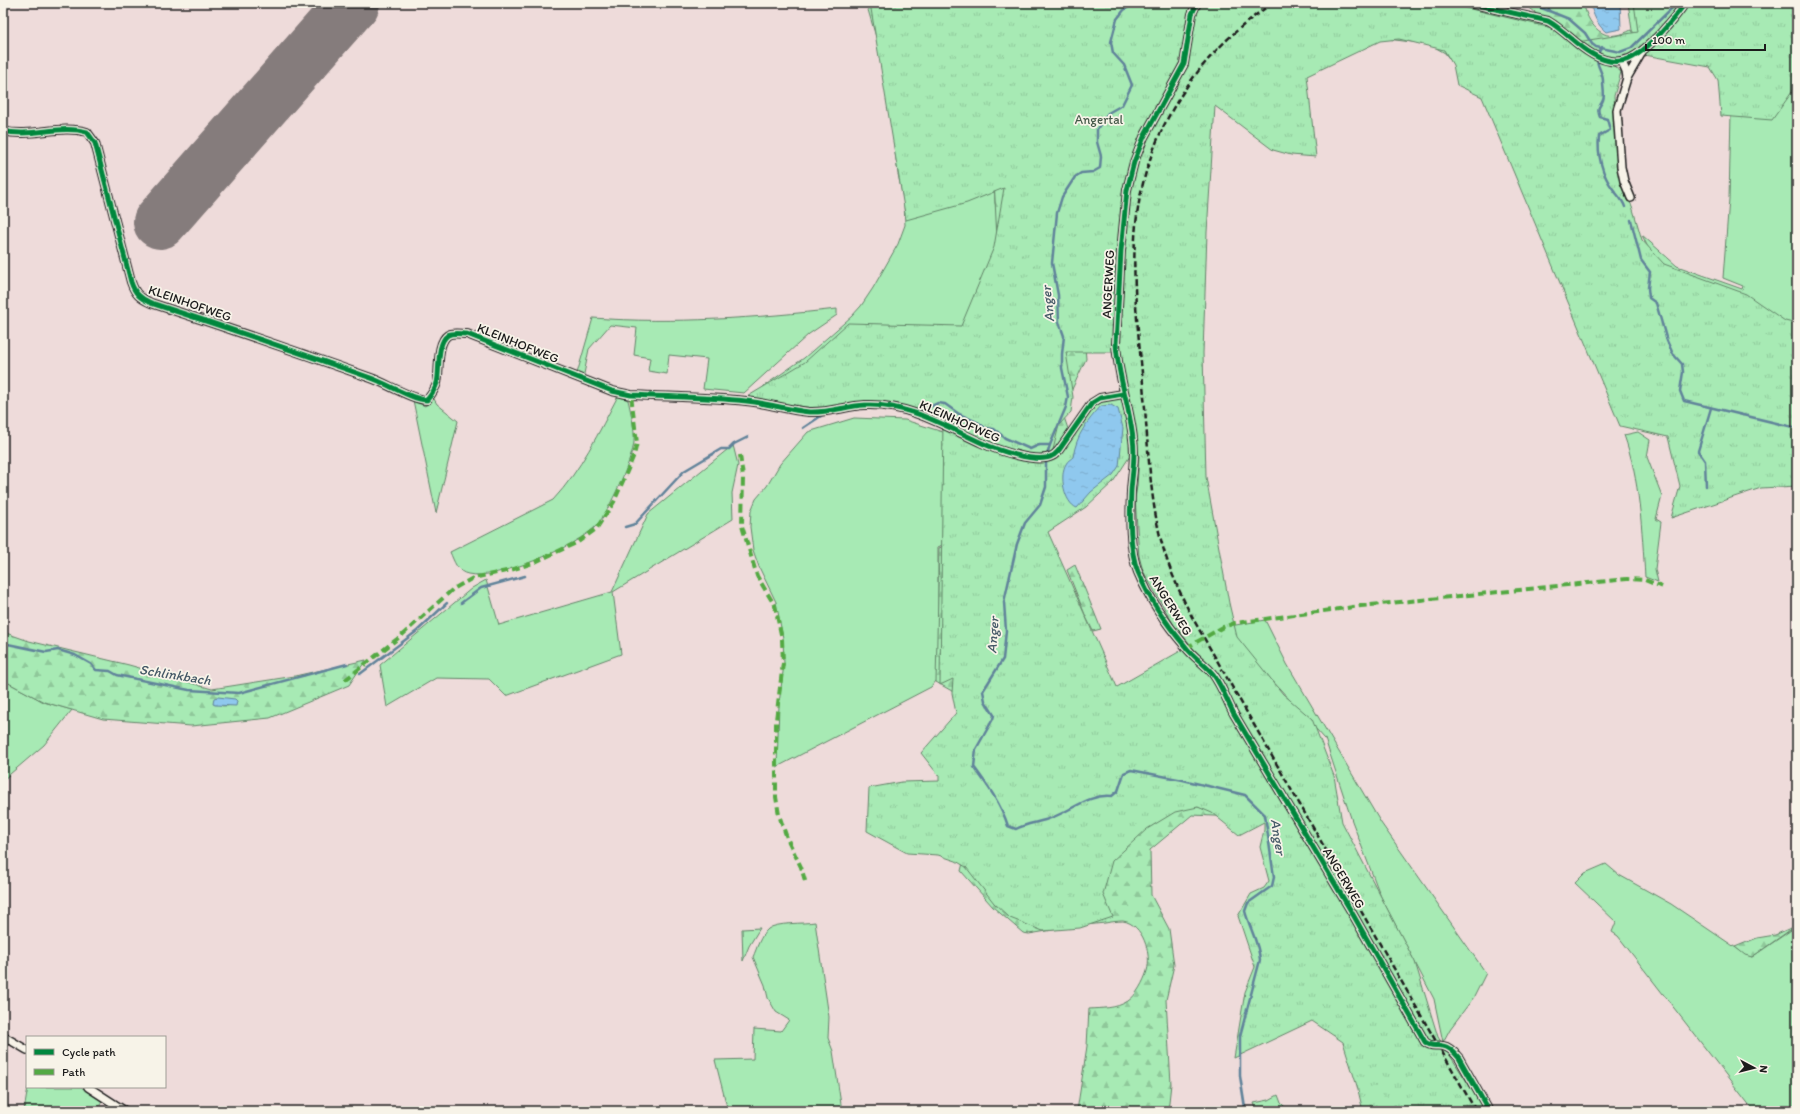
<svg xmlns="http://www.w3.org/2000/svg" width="1800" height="1114" viewBox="0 0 1800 1114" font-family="Itim,sans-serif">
	<defs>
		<pattern id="forest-firs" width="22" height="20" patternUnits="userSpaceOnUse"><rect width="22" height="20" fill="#a7eab4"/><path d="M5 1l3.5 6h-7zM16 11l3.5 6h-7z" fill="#8fc89a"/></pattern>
		<pattern id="park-tufts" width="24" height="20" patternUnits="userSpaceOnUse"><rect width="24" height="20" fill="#a7eab4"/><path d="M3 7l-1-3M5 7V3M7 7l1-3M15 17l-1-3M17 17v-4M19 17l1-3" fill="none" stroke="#8fc89a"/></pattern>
		<pattern id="water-ripples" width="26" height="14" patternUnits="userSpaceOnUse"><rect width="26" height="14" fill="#8fc8ee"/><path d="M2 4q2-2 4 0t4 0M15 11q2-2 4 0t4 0" fill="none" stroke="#7babcc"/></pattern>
	</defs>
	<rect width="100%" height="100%" fill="#eedbda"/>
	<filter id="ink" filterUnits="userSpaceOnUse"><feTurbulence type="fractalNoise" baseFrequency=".025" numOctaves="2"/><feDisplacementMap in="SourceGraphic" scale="8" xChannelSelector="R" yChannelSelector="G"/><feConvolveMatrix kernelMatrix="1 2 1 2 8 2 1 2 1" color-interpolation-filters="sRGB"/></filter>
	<g filter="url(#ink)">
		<g fill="#a7eab4" stroke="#628368">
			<polygon points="1628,3 1670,3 1636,37 1632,30"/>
			<polygon points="1797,82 1797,406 1720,395 1642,235 1677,266 1742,289 1743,286 1723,278 1729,199 1731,114"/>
			<polygon points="994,178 995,203 1043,371 911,410 897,406 807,410 761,400 757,394 764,386 804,358 852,316 861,306 873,288 898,244 905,225 904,203"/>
			<path d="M837,309V315L809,334L744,393L703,389L707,359L669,355L667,374L648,371L650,358L634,355L637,328L610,325L589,349L583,379L576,377L593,318C674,324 756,318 837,309Z"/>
			<path d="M618,396L628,400C631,413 635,429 634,442C633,458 608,513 597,525C578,546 496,581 468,574C457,572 454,561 450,552L553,500C581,470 599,432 618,396Z"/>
			<polygon points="434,399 437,404 458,421 436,513 413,400 425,406"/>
			<polygon points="854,418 905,420 946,433 997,519 938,547 938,671 937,680 931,687 777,767 779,704 784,664 783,638 776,602 759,567 753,550 750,527 751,511 756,499 767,486 780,464 808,432"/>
			<path d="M1638,432L1650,440L1647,457L1662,496L1656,519L1661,522L1655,569L1658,582L1645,577C1642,530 1640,480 1624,435Z"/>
			<polygon points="733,445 738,465 732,493 733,519 613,592 621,654 506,696 489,679 436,678 387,707 380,665 472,588 486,580 499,625 612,592 648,514"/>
			<polygon points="1265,620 1287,664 1381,823 1486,973 1474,997 1450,1029 1443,1042 1434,999 1381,897 1352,821 1325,739 1224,627"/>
			<polygon points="3,680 44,702 72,710 44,745 3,780"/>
			<polygon points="1606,864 1619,875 1671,904 1745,954 1752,957 1797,926 1797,1111 1754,1111 1618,936 1612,932 1616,922 1575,883 1585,873"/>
			<path d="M815,922L829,1017L828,1038L833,1051L842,1111H728L715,1060L753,1059L754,1029L781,1031L789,1020L776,1012L768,998L765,985L753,957C757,948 760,936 768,929C776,922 804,924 815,922Z"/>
			<polygon points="760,928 749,946 743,961 742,929"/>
			<polygon points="28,1087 81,1087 102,1100 98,1111 24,1111"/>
			<polygon points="1278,1095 1281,1103 1288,1110 1295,1111 1257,1111 1254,1103 1269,1100"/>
		</g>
		<g fill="url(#forest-firs)" stroke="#628368">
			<path d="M866,3H1098L1072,191L1086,359L1062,411L1069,432L1002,609L1110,783L1234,817L1192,815L1150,850L1151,895L1169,929L1174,965L1166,1000L1171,1084L1168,1111H1077L1087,1046L1089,1009C1102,1008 1116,1009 1128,1001C1136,996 1144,981 1147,971C1152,954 1143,924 1123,921C1118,921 1110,922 1105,923C1079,925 1054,930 1029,934L1023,933L993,907L961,871L970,834L966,699L936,682L939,548L999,519L1034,456L935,410L924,415L911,410L943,398L998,260L994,179L904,203L898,174L885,81L876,37Z"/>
			<path d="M1334,3H1465L1533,18L1535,12L1523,3H1584C1585,18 1599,39 1616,35C1621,35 1627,32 1631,30L1641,49L1456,68L1445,53L1429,44L1378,38Z"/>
			<polygon points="1075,565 1101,629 1093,631 1086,617 1067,570"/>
			<polygon points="3,632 29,641 129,665 212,689 295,676 366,660 349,685 270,718 191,726 103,719 44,702 3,680"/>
			<polygon points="1797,925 1752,957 1745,955 1735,947 1757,938 1775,935"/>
		</g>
		<path fill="url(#park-tufts)" stroke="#628368" fill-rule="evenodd" d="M870,3H1445L1552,28L1571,43L1638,32L1634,3H1797V85L1772,120L1721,116L1718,80L1710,67L1634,53L1627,61H1608L1621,72L1614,96L1620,184L1632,206L1642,240L1664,264L1746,294L1785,321L1797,324V486L1761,488L1671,518L1680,486L1668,437L1620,426L1482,97L1457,85L1453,65L1444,50L1399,39L1380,41L1307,76L1316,157L1291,155L1273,150L1215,106L1207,232L1203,353L1206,477L1229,603L1237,637L1283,694L1312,719L1334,776L1342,822L1415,962L1438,1037L1486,1111H1363L1357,1086L1343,1042L1312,1021L1234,1058L1245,992L1255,967L1238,916L1251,894L1264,888L1269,881L1260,847L1264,830V822L1239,835L1212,813L1198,807L1175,812L1147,829L1112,861L1103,894L1113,917L1080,928L1043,931L1010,918L994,903L966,867L956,861L938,855L907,853L867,831L869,788L902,782L939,781V776L921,753L956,713L952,693L953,679L940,685L943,419L898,404L869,403L833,411L745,398L805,362L848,323L961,326L994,247L1004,188L967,203L906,220ZM1066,352H1114L1119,392L1099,396L1052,454L1059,425L1071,412L1073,397ZM1139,454L1137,486L1135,498L1139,556L1143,571L1175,627L1191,645L1117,687L1048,532L1086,507L1113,482L1130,456Z"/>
		<g fill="url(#water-ripples)" stroke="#61839a">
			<path d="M1590,3H1620L1621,29L1606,32C1597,25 1593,14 1590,3Z"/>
			<path d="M1111,405L1118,409L1123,428L1119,466L1113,475L1091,492L1077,508C1064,503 1059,475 1066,464C1067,461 1071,459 1073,457C1077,434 1086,423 1101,406Z"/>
			<polygon points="218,697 235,699 237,701 236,706 215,705 213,704 214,698"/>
		</g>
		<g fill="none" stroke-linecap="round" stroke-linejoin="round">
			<g stroke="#61839a" stroke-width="2.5">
				<polyline points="1529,3 1569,19 1585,33 1592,44 1596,47 1620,52 1631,48 1672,8 1675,3"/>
				<polyline points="1548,3 1549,11"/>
				<path d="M1602,47C1590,64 1604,68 1603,83C1603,88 1605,95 1603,100C1600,108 1596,106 1600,117L1607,119L1610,130L1599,136C1597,154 1602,175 1613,189C1617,195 1623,200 1625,207"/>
				<polyline points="1631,220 1641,260 1650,272 1648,288 1649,298 1656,303 1667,341 1673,354 1682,364 1683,372 1680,391 1684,401 1797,428"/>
				<polyline points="921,411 938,403 945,404 959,414 979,423 985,428 994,429 1005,438 1030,449 1039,445 1050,445"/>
				<polyline points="900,412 910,415"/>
				<polyline points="803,428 824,414"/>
				<polyline points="1047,455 1050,445 1066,407 1068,397 1062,368 1062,354 1064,336 1059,322 1058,295 1052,263 1057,213 1062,197 1075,177 1081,173 1093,172 1100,168 1101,156 1097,142 1097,129 1108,113 1122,105 1132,85 1124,65 1113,53 1111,42 1117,19 1124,10 1135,3"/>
				<path d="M1046,460V487L1040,505L1025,523L1017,544L1004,602L1006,631L1003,659L983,691L985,701L994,715L993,719L976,749L974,767C988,786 1001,804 1008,826L1016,829C1025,824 1035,823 1045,820C1068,814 1088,793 1112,796L1118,791L1124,773L1131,770L1183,780L1245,795L1265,815L1274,877L1272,886L1248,903L1245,911C1249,927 1259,943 1260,960L1240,1036V1076L1245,1108L1248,1111"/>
				<polyline points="1706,486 1705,461 1698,451 1711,408"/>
				<polyline points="625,527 635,524 684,471 721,449 729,449 734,444 748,437"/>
				<polyline points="461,603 481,588 525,576"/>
				<polyline points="3,643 46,652 58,650 75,655 91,664 96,670 110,671 117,675 189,690 239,693 347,664"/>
				<polyline points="360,674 417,631 447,603"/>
			</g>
			<polyline stroke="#857c7b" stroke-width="54" points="160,222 353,3"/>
			<g stroke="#1c1c1c" stroke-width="10">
				<g id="minor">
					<path d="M1197,3L1192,14L1184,64L1144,137L1134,162L1127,190L1121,251L1116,344C1118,377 1130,407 1133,439C1136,457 1132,474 1131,491C1130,515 1129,550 1138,572C1149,598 1167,625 1185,646C1193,657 1205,664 1213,674C1222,686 1227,701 1234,714L1351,911L1425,1042C1432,1048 1436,1044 1443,1046C1450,1047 1455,1053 1459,1058L1489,1111"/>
					<path d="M1469,3L1548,21C1564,30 1576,45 1592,54C1622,72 1640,55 1660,34C1669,24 1678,14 1685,3"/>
					<polyline points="1622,62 1626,71 1627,78"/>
					<path d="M3,131C31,138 60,124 87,132L95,143L131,282C135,294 140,298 151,303C225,327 298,352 371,378C386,383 413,400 427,400C431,395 435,390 437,383C440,371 436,343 448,335C453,332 461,334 467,334L612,391L631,395C669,397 708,397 746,401C767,403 788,410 809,412C829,413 846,406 865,405C907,403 945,426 982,443C997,450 1037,464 1052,456C1055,455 1057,452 1059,450L1092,403L1100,398L1123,394"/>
					<polyline points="1631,198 1624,181 1621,167 1617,110 1627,78 1641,54"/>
					<polyline points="3,1036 27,1050"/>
					<polyline points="88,1087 125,1111"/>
				</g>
			</g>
			<use href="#minor" stroke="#f7f3e8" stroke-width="7"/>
			<path stroke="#1c1c1c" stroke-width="2.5" stroke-dasharray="6 3" stroke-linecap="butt" d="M1273,3C1193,56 1140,140 1135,238C1132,290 1140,344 1144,396C1148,442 1149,491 1160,536C1167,565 1179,591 1192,617L1476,1111"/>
			<g stroke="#52a943" stroke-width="4" stroke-dasharray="8 4" stroke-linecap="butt">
				<polyline points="740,455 743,477 742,526 757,576 775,606 782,639 783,663 776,720 776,797 779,815 787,838 801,867 806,884"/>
				<polyline points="1186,648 1223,627 1235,623 1361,606 1627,579 1645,580 1662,587"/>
				<polyline points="345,680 401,636 453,589 473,578 511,570 533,563 578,542 596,529 614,502 634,455 637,443 631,395"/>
			</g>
			<g stroke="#f7f3e8" stroke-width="8">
				<g id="cycleway">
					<path d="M1197,3L1192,14L1184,64L1144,137L1134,162L1127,190L1121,251L1116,344C1118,377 1130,407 1133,439C1136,457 1132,474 1131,491C1130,515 1129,550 1138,572C1149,598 1167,625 1185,646C1193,657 1205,664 1213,674C1222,686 1227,701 1234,714L1351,911L1425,1042C1432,1048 1436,1044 1443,1046C1450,1047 1455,1053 1459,1058L1489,1111"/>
					<path d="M1469,3L1548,21C1564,30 1576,45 1592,54C1622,72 1640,55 1660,34C1669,24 1678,14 1685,3"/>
					<path d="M3,131C31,138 60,124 87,132L95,143L131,282C135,294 140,298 151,303C225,327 298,352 371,378C386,383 413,400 427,400C431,395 435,390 437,383C440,371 436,343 448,335C453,332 461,334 467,334L612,391L631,395C669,397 708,397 746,401C767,403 788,410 809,412C829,413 846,406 865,405C907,403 945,426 982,443C997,450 1037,464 1052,456C1055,455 1057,452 1059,450L1092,403L1100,398L1123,394"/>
				</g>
			</g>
			<use href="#cycleway" stroke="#00873e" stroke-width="5"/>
		</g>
	</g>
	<g text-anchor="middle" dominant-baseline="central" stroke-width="3.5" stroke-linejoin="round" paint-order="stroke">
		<g font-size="13" fill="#465a4a" stroke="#f7f3e8">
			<text x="1099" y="119">Angertal</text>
		</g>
		<g font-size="13" fill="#1c1c1c" stroke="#f7f3e8">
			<text transform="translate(1108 284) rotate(-87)">ANGERWEG</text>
			<text transform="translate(190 303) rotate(19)">KLEINHOFWEG</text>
			<text transform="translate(518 343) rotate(22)">KLEINHOFWEG</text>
			<text transform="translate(960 421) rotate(24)">KLEINHOFWEG</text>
			<text transform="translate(1171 605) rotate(58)">ANGERWEG</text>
			<text transform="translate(1344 878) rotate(59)">ANGERWEG</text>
		</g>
		<g font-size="14" font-style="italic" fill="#445866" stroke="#f7f3e8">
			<text transform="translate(1048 304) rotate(-96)">Anger</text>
			<text transform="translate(993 635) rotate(-86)">Anger</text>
			<text transform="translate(175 675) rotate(9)">Schlinkbach</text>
			<text transform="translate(1278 837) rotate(81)">Anger</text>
		</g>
	</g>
	<rect width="1800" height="1114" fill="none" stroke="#f7f3e8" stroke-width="16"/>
	<rect x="8" y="8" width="1784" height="1098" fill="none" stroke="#1c1c1c" stroke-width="1.5" filter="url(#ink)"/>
	<rect x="26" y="1036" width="140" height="52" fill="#f7f3e8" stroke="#9f9d96"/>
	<rect x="34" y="1049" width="20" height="6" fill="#00873e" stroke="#9f9d96"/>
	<text x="62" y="1056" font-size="12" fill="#1c1c1c">Cycle path</text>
	<rect x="34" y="1069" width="20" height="6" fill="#52a943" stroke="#9f9d96"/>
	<text x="62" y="1076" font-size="12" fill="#1c1c1c">Path</text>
	<g transform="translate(1754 1068) rotate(97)" stroke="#f7f3e8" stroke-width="3" paint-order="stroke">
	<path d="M0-3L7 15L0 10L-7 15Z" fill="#1c1c1c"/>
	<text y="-6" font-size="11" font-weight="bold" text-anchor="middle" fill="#1c1c1c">N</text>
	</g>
	<path d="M1646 44v6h119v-6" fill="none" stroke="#1c1c1c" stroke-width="2"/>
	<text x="1652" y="44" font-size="12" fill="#1c1c1c" stroke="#f7f3e8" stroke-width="3" paint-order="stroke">100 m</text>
</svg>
